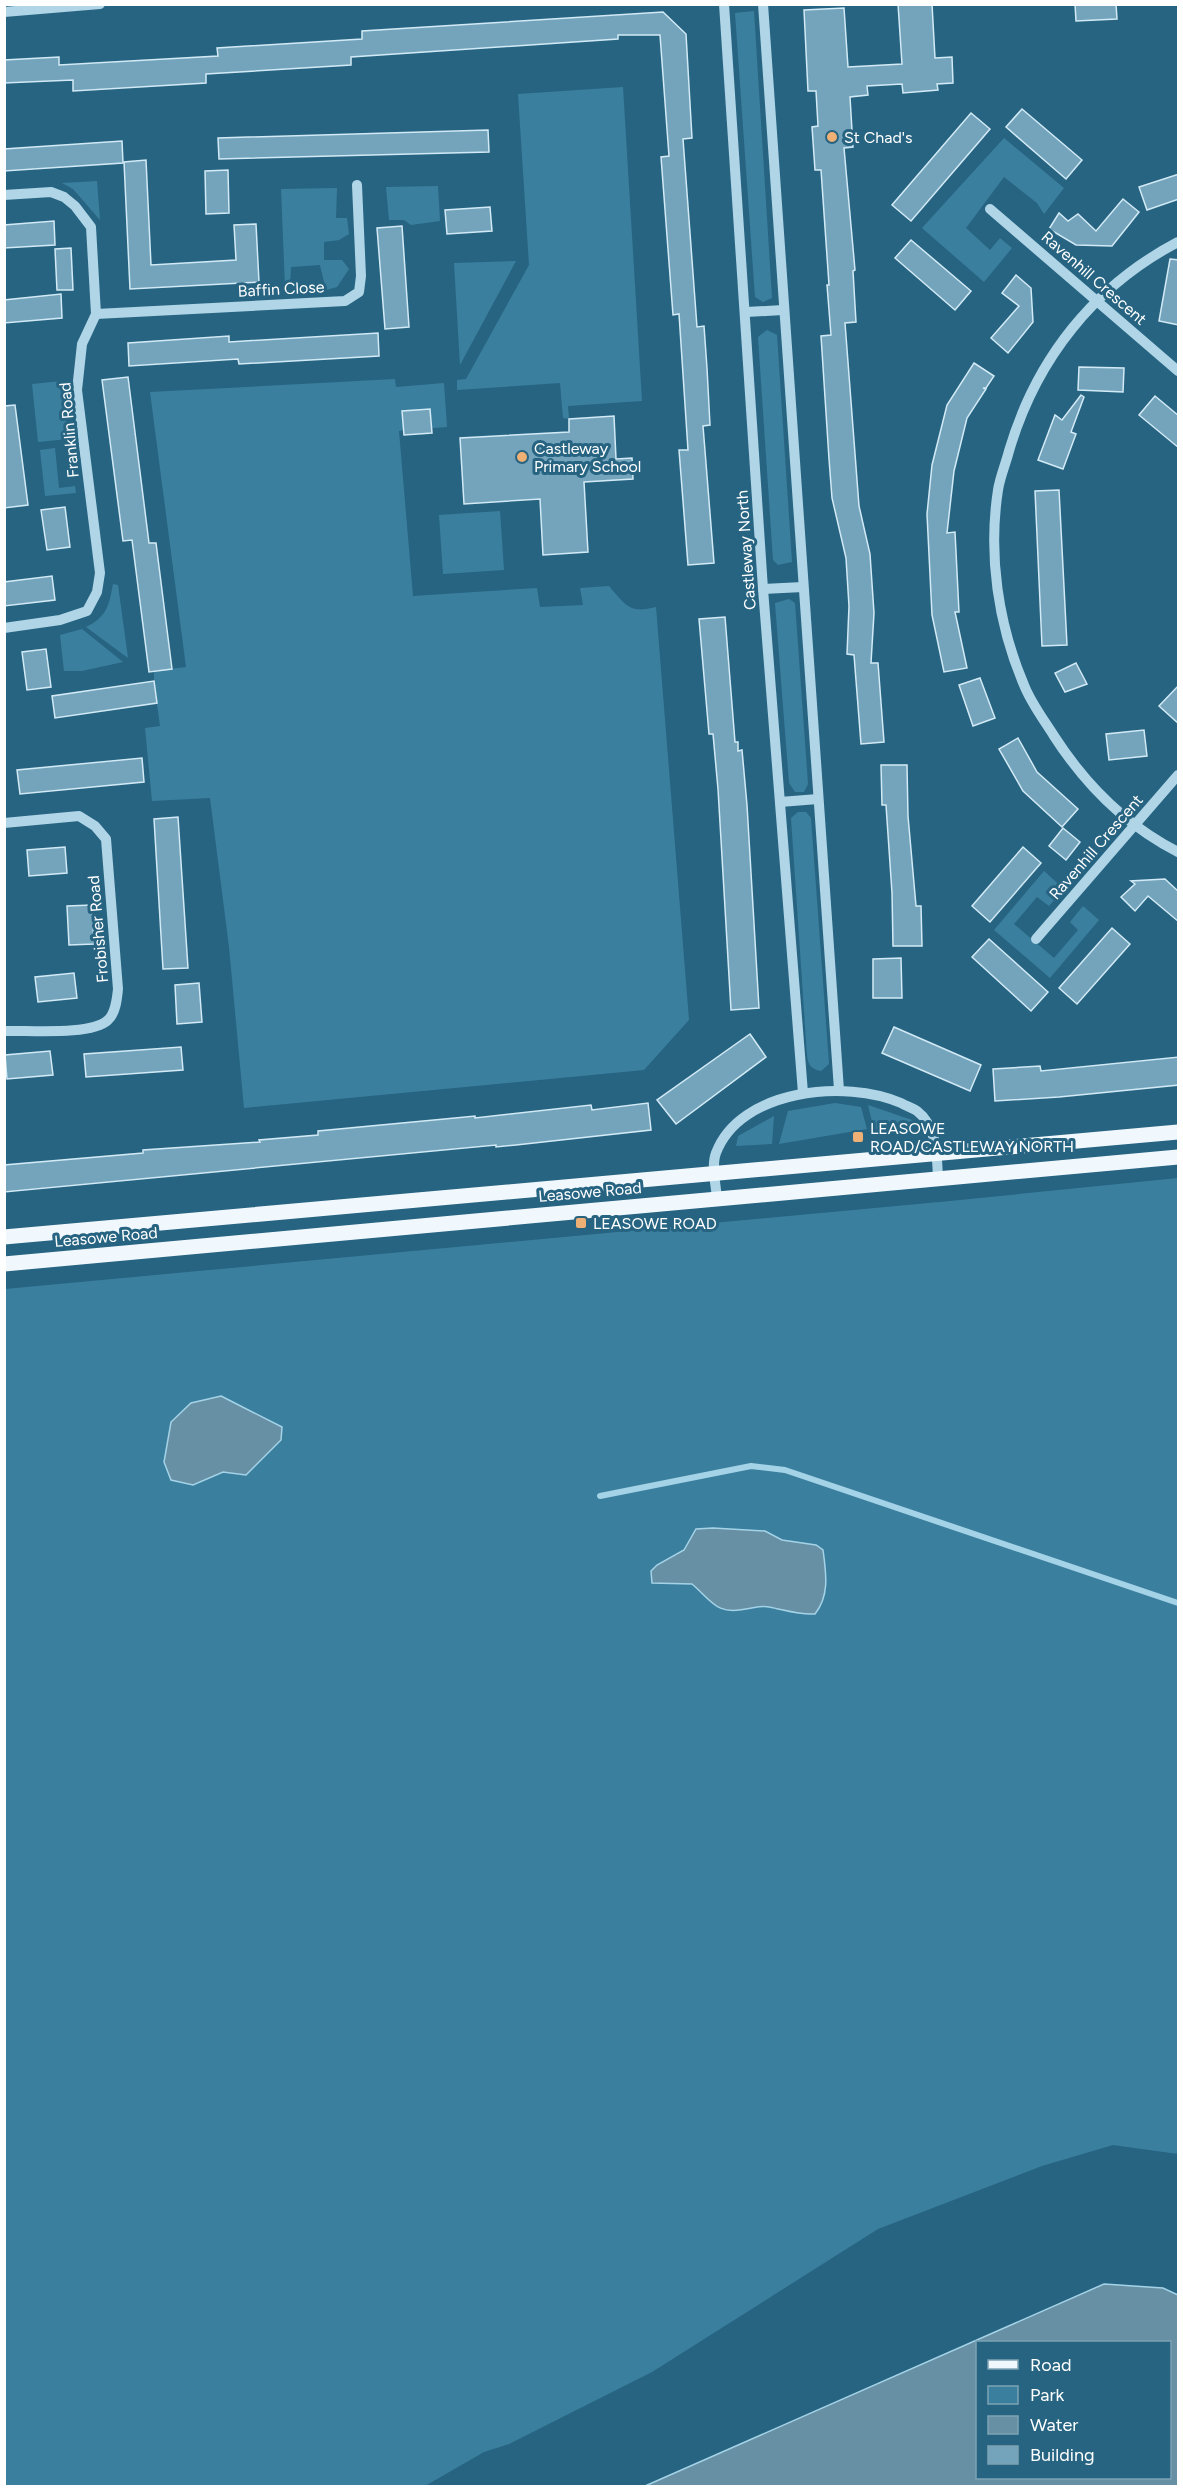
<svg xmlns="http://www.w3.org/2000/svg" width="1183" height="2491" viewBox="0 0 1183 2491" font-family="Figtree,sans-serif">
	<rect width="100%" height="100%" fill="#276482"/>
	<g fill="#3b7f9f">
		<polygon points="754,11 772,298 763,302 755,297 735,13"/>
		<polygon points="623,87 642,401 568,406 569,419 563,418 560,383 457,390 457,380 466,379 529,265 518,94"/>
		<polygon points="1004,138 1064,188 1044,214 1037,203 1004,177 966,228 990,250 1000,238 1012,248 984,282 922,228"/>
		<polygon points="97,181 100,220 73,189 62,183"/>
		<polygon points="438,186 440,221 411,225 404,220 389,220 386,187"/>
		<polygon points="337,188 336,218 347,218 349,234 339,240 324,242 324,260 342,260 349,269 337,287 326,290 320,265 291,267 290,286 285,287 281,189"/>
		<polygon points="516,261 460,365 454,263"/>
		<polygon points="767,330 777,335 792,562 778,565 773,560 758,337"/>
		<path d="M395,379L396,387L444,383L447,427L432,428L430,409L404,430L399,431L413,596L537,588L540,607L583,605L580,588L609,586C626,606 630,614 656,607L689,1020L644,1070L244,1108L229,947L210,798L152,801L145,728L160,726L154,681V671L186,667L150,392Z"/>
		<polygon points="62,381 68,439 38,442 32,384"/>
		<polygon points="55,448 59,488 75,486 76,493 45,496 40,450"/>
		<polygon points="500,511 504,570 443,574 439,515"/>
		<path d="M113,584L118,585L128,658L86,627C107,617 109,605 113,584Z"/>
		<polygon points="789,599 795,603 808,784 804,792 795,792 789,783 775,603"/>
		<polygon points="82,629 123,662 82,671 64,671 60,635"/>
		<path d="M798,812H806L811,818L829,1064L821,1071C811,1069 808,1065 807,1055L791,818Z"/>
		<polygon points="1044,871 1064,889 1049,906 1037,897 1014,924 1054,958 1078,930 1070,922 1083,906 1099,920 1050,978 994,930"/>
		<polygon points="835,1103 861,1107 867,1129 779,1144 788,1111"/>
		<polygon points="868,1105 912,1120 917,1127 874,1130"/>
		<polygon points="774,1116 772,1144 736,1146 738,1136"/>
		<polygon points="1178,1178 1178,2154 1113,2145 1042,2166 878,2229 652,2372 509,2444 484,2452 425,2486 5,2486 5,1289 950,1201"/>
	</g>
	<g fill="#6790a5" stroke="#a4d3e7" stroke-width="1.5" fill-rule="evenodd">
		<polygon points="221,1396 282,1427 281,1440 246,1475 223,1472 193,1485 171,1480 164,1462 171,1422 191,1403"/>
		<path d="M713,1528L765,1531L782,1540L816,1545L823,1550C826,1573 830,1595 815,1614C798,1615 785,1610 769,1607C762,1605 754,1608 746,1609C716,1615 713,1602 692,1584L652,1583L651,1571L657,1565L684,1550L696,1529Z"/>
		<path d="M1104,2284L1163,2288L1178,2295V2486H645ZM978,2342H1170V2478H978Z"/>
	</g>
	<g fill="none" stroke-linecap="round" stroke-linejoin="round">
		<polyline stroke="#a4d3e7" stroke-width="6" points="600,1496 751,1466 785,1470 1178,1603"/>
	</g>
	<g fill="#73a4bc" stroke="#d2eaf5" stroke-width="1.5">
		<polygon points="898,4 932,4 935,58 952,57 953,83 937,84 938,90 903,93 902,84 867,86 868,95 850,97 853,147 844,148 855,270 853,271 856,322 845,323 859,506 870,554 874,613 871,663 878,663 884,742 861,744 854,655 847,654 849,606 846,558 832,498 829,459 821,336 831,335 827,285 829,285 821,170 815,170 812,127 818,126 816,91 808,91 804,10 844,8 848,67 902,64"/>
		<polygon points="1075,4 1116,4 1117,19 1076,21"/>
		<polygon points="663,12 686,34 692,138 683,139 697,327 704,326 707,368 710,425 703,426 714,563 688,565 679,450 688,450 679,314 673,315 661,157 669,156 660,35 618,35 618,39 351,57 351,65 206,74 206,83 73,91 73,80 4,83 4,60 59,57 59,65 218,56 217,48 362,39 362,31"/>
		<polygon points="1022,109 1082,160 1066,179 1006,127"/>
		<polygon points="971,113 990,129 911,221 892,205"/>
		<polygon points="488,130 489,152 219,159 218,138"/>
		<polygon points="122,141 123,163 4,171 4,149"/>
		<polygon points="146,160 151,265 236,260 234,225 256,224 259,282 130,289 124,162"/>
		<polygon points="228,170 229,213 206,214 205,171"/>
		<polygon points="1179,174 1179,199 1147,210 1139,187"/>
		<polygon points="1123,199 1139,212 1112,246 1076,245 1049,229 1059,213 1068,221 1078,214 1096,231"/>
		<polygon points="490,207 492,231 447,234 445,210"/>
		<polygon points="54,221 55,245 4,248 4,225"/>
		<polygon points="402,226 409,327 385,329 377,228"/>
		<polygon points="911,240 971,291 955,310 895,258"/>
		<polygon points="71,248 73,290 57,290 55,249"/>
		<polygon points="1170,259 1179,260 1179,325 1159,321"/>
		<polygon points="1016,275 1031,288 1033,322 1008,353 991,338 1019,306 1002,293"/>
		<polygon points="61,294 62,318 4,323 4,300"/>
		<polygon points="378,333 379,356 239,364 238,359 129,366 128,343 229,336 229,342"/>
		<polygon points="974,363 994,376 986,388 983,388 986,389 967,418 954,471 947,533 955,532 959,612 955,612 967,668 944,672 932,615 927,514 932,465 947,405"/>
		<polygon points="1079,367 1124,368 1123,392 1078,390"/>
		<polygon points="128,377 149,543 156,543 172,669 149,672 132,540 123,541 102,380"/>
		<polygon points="1081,395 1084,397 1071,432 1076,434 1063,469 1038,460 1055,415 1062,420"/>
		<polygon points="1155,396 1179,416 1179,448 1139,415"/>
		<polygon points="15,405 28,505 4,508 4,406"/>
		<polygon points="430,409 432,433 404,435 402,411"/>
		<polygon points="614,416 616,459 632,458 633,479 584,482 588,552 543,555 540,499 464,504 460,438 569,432 569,419"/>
		<polygon points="1059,490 1067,645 1042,646 1035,491"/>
		<polygon points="65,507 70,547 47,550 41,510"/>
		<polygon points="52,576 55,600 4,606 4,582"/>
		<polygon points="725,617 735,742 738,742 738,751 742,750 747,805 759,1008 731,1010 718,789 713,734 709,734 699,619"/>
		<polygon points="46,649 51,687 27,690 22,652"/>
		<polygon points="1076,663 1087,684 1065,692 1055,673"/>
		<polygon points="980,678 995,718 973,726 959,685"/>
		<polygon points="154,681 157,703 55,718 52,696"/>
		<polygon points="1179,685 1179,724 1159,706"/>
		<polygon points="1144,730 1147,756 1109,760 1106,734"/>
		<polygon points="1018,738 1037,772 1078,809 1062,827 1023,791 999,749"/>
		<polygon points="142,758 144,782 20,794 17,770"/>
		<polygon points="881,765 907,765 908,816 916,906 921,906 922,946 893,946 892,893 886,805 882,805"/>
		<polygon points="178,817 188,968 163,969 154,819"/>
		<polygon points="1063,828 1080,842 1066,860 1049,846"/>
		<polygon points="65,847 67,873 29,876 27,850"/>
		<polygon points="1023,847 1041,863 990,922 972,906"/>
		<polygon points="1165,879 1179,892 1179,922 1148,896 1135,911 1121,897 1135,884 1131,881"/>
		<polygon points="92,905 94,944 69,945 67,906"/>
		<polygon points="1112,928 1130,944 1077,1004 1059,988"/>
		<polygon points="989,939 1048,992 1031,1011 972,957"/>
		<polygon points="901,958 902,998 873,998 873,959"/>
		<polygon points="74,973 77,998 38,1002 35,977"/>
		<polygon points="199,983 202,1022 177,1024 175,985"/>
		<polygon points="894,1027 981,1065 970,1091 882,1053"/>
		<polygon points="750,1034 766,1057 676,1124 657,1100"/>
		<polygon points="181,1047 183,1070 86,1077 84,1054"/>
		<polygon points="50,1051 53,1075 7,1079 5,1055"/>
		<polygon points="1179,1057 1179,1085 1059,1097 995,1101 993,1069 1040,1066 1041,1071"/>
		<polygon points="648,1103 651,1130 516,1145 496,1147 496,1145 4,1192 4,1165 143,1153 143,1150 260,1142 259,1140 318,1135 318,1131 455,1118 475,1116 475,1118 591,1105 592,1110"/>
	</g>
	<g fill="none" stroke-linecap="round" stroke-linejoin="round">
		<g stroke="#afd5e7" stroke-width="10">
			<polyline points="724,4 763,589 803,1093"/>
			<polyline points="763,4 839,1090"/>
			<polyline points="4,12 100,4"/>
			<polyline points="4,195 51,192 64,197 75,206 91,227 96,314 82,344 77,390 100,573 97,592 87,611 60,620 4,628"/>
			<polyline points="990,209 1178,371"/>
			<path d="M1178,242C1094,286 1036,359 1009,451C1006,463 1000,477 998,490C988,555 998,624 1024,685C1031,703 1044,720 1054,736C1085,784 1127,826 1178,852"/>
			<polyline points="746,312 783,310"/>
			<polyline points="96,314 345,301 359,292 361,276 357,185"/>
			<polyline points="763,589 803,587"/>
			<polyline points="780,802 818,799"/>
			<path d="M4,823L79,816L95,826L106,839L118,989C117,998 116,1013 108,1020C91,1036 28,1030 4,1031"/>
			<polyline points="1036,939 1178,775"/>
			<path d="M717,1198C716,1186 711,1165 716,1153C740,1089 846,1079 901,1103C906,1106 913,1108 917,1111C937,1126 937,1156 938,1178"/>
		</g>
		<g stroke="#f1f8fd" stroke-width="15">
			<polyline points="4,1237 1178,1132"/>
			<polyline points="4,1264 1178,1157"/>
		</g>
	</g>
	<g fill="#efb075" stroke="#276482" stroke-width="2">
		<circle cx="832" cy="137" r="6"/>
		<circle cx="522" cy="457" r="6"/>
		<rect x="852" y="1131" width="12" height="12" rx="3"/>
		<rect x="575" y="1217" width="12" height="12" rx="3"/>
	</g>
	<g text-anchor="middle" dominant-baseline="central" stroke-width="6" stroke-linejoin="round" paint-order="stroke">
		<g font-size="16" fill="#fff" stroke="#276482" text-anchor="start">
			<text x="844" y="137">St Chad's</text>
			<text x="534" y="448">Castleway<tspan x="534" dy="18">Primary School</tspan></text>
			<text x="870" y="1128">LEASOWE<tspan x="870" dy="18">ROAD/CASTLEWAY NORTH</tspan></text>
			<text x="593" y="1223">LEASOWE ROAD</text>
		</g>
		<g font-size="16" fill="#fff" stroke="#276482">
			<text transform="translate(1094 278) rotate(41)">Ravenhill Crescent</text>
			<text transform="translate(281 289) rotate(-3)">Baffin Close</text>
			<text transform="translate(69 430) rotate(-95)">Franklin Road</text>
			<text transform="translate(746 550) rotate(-94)">Castleway North</text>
			<text transform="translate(1096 847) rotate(-49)">Ravenhill Crescent</text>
			<text transform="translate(98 929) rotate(-95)">Frobisher Road</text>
			<text transform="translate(590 1192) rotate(-5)">Leasowe Road</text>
			<text transform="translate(106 1237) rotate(-5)">Leasowe Road</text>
		</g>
	</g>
	<rect width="1183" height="2491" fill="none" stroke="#ffffff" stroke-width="12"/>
	<rect x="976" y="2341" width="195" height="138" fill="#276482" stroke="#7da2b4" stroke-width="1.5"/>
	<rect x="988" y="2360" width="30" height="9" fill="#f1f8fd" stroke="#7da2b4" stroke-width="1.5"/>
	<text x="1030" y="2371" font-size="18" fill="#ffffff">Road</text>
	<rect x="988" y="2386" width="30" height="18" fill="#3b7f9f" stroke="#7da2b4" stroke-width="1.5"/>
	<text x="1030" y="2401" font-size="18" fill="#ffffff">Park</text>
	<rect x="988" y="2416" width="30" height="18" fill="#6790a5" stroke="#7da2b4" stroke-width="1.5"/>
	<text x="1030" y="2431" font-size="18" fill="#ffffff">Water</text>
	<rect x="988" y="2446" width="30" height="18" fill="#73a4bc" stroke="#7da2b4" stroke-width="1.5"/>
	<text x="1030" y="2461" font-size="18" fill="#ffffff">Building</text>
</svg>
